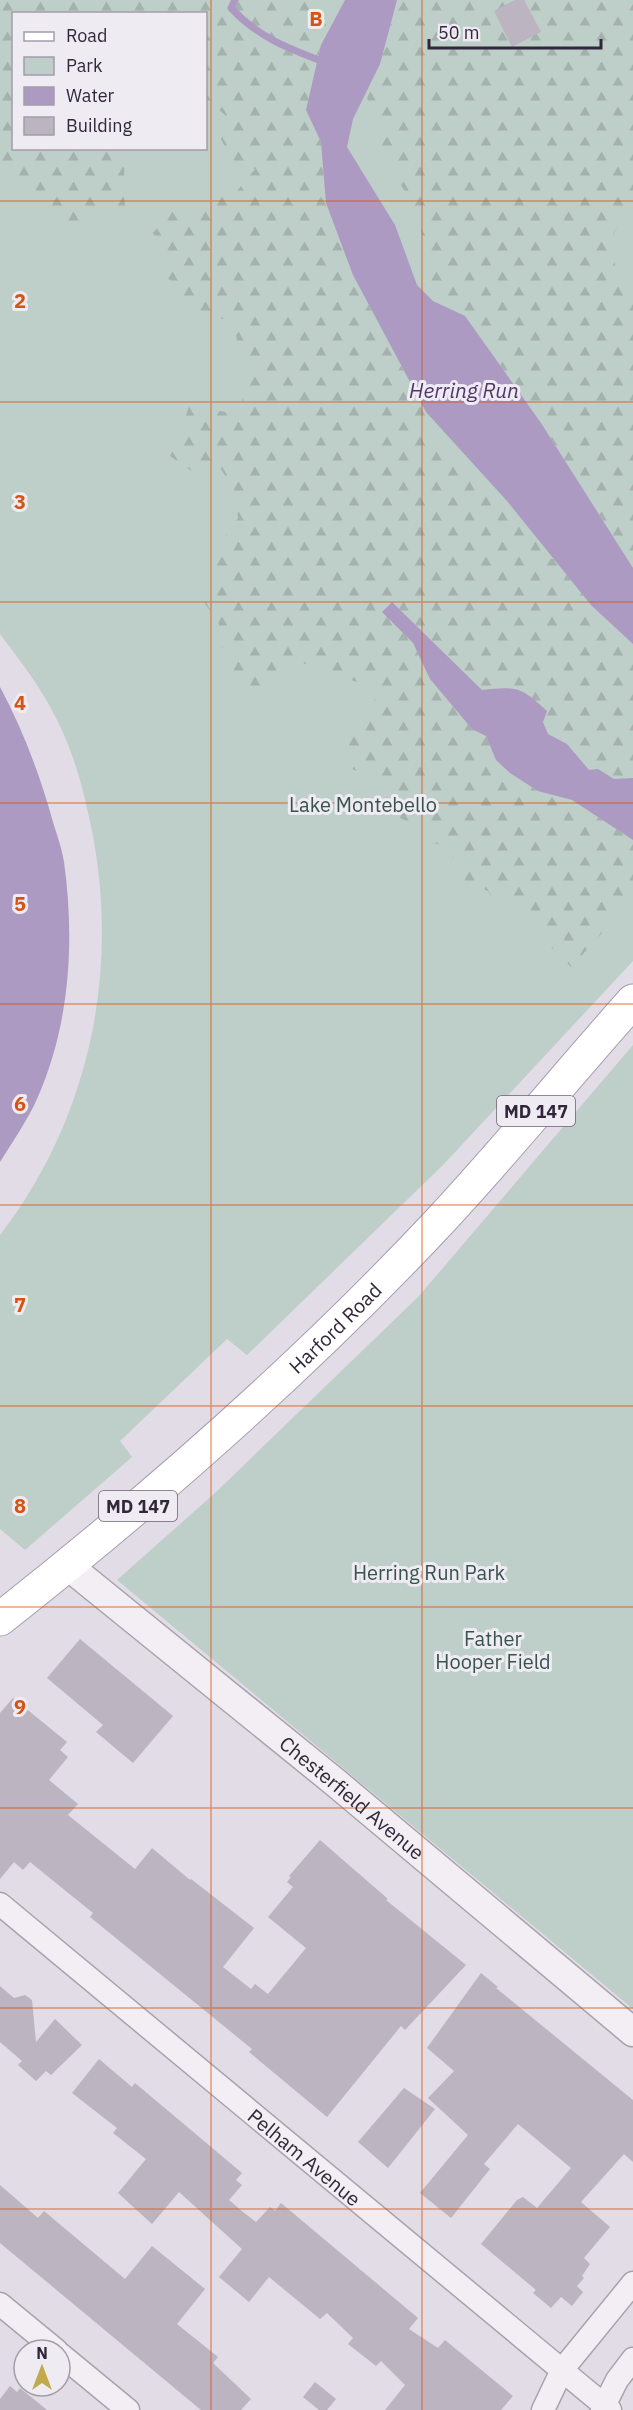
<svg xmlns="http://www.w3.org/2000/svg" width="633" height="2410" viewBox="0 0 633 2410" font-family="'IBM Plex Sans',sans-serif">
	<defs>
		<pattern id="forest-firs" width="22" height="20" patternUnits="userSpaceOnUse" patternTransform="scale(1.5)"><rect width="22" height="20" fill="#becec9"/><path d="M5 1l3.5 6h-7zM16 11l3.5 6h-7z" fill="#a4b1ad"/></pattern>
	</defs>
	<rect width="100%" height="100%" fill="#e1dce5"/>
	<g fill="#becec9" fill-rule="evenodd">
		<path d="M0,0H633V961L444,1164L247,1355L227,1339L120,1441L132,1457L25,1550L0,1529V1235C92,1116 122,962 89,817C82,784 73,752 58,722C43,690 21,662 0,634ZM14,14H206V148H14Z"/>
		<polygon points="633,1045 633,2009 117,1580 215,1493 419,1296"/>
	</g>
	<g fill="url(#forest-firs)">
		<polygon points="0,0 331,0 330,8 337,14 321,45 306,110 321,142 326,203 353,275 426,412 435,422 431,431 447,453 480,487 499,493 542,544 547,559 554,559 591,605 623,636 633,652 633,778 614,779 598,769 589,770 567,744 548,734 543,722 508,687 482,690 392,602 382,611 413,643 430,679 472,729 486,736 496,760 510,773 538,791 572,800 633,840 633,899 571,967 519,915 508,888 496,904 488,891 463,880 468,860 445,856 439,845 428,840 432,825 410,823 384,810 379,780 352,769 347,743 375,708 374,688 294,660 280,685 264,691 233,684 234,652 218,646 219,624 204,602 215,573 221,543 238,518 235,492 221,469 193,472 170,456 180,434 190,403 236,415 257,364 240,354 233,322 180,306 184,288 165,277 164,256 153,233 171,212 193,215 221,197 237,191 255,169 235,167 221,139 231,120 219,110 206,103 206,14 14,14 14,148 127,149 127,151 123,182 125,207 91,213 75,230 63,218 43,205 10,168 0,180"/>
		<polygon points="397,0 633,0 633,196 611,240 616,270 633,299 633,557 625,555 541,423 465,316 444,306 427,286 420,215 383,157 366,93 380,64"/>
	</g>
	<g fill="#ad9ac2">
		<polygon points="345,0 397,0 380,64 353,119 347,147 395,225 417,285 433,301 465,316 541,423 633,568 633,644 591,605 507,501 426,412 353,275 326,203 321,142 306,110 321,45"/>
		<path d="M392,602L482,690C517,686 521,687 547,711L543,722L548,734L567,744L589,770L598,769L614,779L633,778V840L572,800L538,791L510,773L496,760L486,736L472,729L430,679L413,643L382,612Z"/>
		<path d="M0,687C23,730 40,775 53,822C57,835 62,849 64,862C75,941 70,1025 37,1099C27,1121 13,1141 0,1162Z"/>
	</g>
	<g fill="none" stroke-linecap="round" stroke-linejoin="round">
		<path stroke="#ad9ac2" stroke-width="7" d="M235,0L231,8C258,37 287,48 324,62"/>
	</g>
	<g fill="#bcb4c1">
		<polygon points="515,0 524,0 541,32 512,47 494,11"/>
		<polygon points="80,1639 173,1716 133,1763 96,1732 103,1725 47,1678"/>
		<polygon points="13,1698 67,1742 60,1750 68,1757 49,1780 78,1804 68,1815 135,1869 152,1848 190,1880 191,1879 254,1928 223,1967 251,1989 255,1984 268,1994 306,1948 268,1917 293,1887 287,1882 291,1877 289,1876 320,1840 388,1899 386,1900 466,1965 405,2030 401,2026 327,2117 249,2052 252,2049 90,1917 93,1913 30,1862 23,1870 14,1862 0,1879 0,1713"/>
		<polygon points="481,1973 498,1987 496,1988 633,2100 633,2162 624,2154 581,2202 610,2227 584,2258 590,2264 582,2276 584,2278 577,2286 583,2292 572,2306 561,2297 551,2308 533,2293 536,2290 481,2244 517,2200 523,2197 537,2208 571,2168 518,2124 484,2164 490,2169 451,2218 420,2193 468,2135 428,2098 454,2071 427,2048"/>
		<polygon points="0,1986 14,1998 25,1995 32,2000 36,2042 55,2019 82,2045 51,2075 46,2071 36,2081 18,2065 22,2061 0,2042"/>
		<polygon points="99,2059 132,2087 135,2083 242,2173 236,2180 242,2185 229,2200 243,2212 256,2222 270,2207 275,2211 281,2203 418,2318 409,2329 438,2348 445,2340 513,2396 501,2410 385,2410 405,2385 381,2361 376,2366 348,2344 353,2338 327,2313 320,2319 269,2277 249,2302 219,2277 242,2249 179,2192 152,2224 118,2193 146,2159 113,2133 117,2128 72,2093"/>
		<polygon points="404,2088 435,2109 388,2168 358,2142"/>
		<polygon points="0,2185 38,2218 44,2211 125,2279 152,2246 205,2289 177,2324 218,2357 213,2363 251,2399 241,2410 201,2410 0,2243"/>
		<polygon points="315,2382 336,2399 327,2410 319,2410 303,2397"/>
		<polygon points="10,2386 17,2392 20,2388 47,2410 0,2410 0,2399"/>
	</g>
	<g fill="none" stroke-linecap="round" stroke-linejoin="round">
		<g stroke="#a9a2ae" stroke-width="25">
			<g id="minor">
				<path id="s1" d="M0,1904L610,2410"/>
				<polyline points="0,2304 56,2350"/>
				<polyline points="60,2354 128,2410"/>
				<polyline points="543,2410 562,2370 633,2283"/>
				<polyline points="602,2410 617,2380 633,2359"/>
			</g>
		</g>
		<g stroke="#a9a2ae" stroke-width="31">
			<g id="tertiary">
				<path id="s2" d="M67,1565L336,1783L633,2032"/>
			</g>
		</g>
		<g stroke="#a79daf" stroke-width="35">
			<g id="primary">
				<path id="s3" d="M0,1619C155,1497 304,1366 439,1222C506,1150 568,1074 633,1001"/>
			</g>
		</g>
		<use href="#minor" stroke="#f2eef4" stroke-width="22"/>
		<use href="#tertiary" stroke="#f2eef4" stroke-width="28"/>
		<use href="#primary" stroke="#fff" stroke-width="33"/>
	</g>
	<path fill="none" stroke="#d65411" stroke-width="1.5" stroke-opacity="0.55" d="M211,0V2410M422,0V2410M0,201H633M0,402H633M0,602H633M0,803H633M0,1004H633M0,1205H633M0,1406H633M0,1607H633M0,1808H633M0,2008H633M0,2209H633"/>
	<g text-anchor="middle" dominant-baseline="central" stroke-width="6" stroke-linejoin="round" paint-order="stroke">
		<g fill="#efebf3" stroke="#6b6272" stroke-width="1.5">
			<rect x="497" y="1096" width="78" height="30" rx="4.5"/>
			<rect x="99" y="1491" width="78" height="30" rx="4.5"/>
		</g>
		<g font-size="18" font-weight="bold" fill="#32273a">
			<text x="536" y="1111">MD 147</text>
			<text x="138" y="1506">MD 147</text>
		</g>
		<g font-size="20" fill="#36544d" stroke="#efebf3">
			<text x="363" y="804">Lake Montebello</text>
			<text x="429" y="1572">Herring Run Park</text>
			<text x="493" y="1638">Father<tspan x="493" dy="23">Hooper Field</tspan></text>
		</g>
		<g font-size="20" fill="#32273a" stroke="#efebf3">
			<text stroke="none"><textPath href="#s3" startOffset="444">Harford Road</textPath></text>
			<text stroke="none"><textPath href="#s2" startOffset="368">Chesterfield Avenue</textPath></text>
			<text stroke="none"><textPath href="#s1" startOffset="396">Pelham Avenue</textPath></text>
		</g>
		<g font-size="21" font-style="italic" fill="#503669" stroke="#efebf3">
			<text x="464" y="390">Herring Run</text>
		</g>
	</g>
	<g font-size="20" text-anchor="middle" font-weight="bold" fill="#d65411" stroke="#efebf3" stroke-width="6" stroke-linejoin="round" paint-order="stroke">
		<text x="316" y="26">B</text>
		<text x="20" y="308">2</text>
		<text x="20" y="509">3</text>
		<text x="20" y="710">4</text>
		<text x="20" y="911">5</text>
		<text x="20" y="1111">6</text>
		<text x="20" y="1312">7</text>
		<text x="20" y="1513">8</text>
		<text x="20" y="1714">9</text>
	</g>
	<rect x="12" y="12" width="195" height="138" fill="#efebf3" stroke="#a39da9" stroke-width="1.5"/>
	<rect x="24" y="32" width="30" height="9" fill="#ffffff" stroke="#a39da9" stroke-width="1.5"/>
	<text x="66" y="42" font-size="18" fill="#32273a">Road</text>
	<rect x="24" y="57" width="30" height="18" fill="#becec9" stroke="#a39da9" stroke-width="1.5"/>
	<text x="66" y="72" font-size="18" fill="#32273a">Park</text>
	<rect x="24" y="87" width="30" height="18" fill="#ad9ac2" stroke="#a39da9" stroke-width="1.5"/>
	<text x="66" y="102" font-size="18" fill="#32273a">Water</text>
	<rect x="24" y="117" width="30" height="18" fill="#bcb4c1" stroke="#a39da9" stroke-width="1.5"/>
	<text x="66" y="132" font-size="18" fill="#32273a">Building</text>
	<g transform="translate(42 2368)"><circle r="28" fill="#efebf3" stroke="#a39da9" stroke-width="1.5"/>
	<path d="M0-4.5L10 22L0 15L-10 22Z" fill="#c0aa4b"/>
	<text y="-9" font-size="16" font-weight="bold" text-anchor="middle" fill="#32273a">N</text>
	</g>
	<path d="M429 39v9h172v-9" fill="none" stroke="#32273a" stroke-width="3"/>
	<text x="438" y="39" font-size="18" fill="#32273a" stroke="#efebf3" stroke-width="4.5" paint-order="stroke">50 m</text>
</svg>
